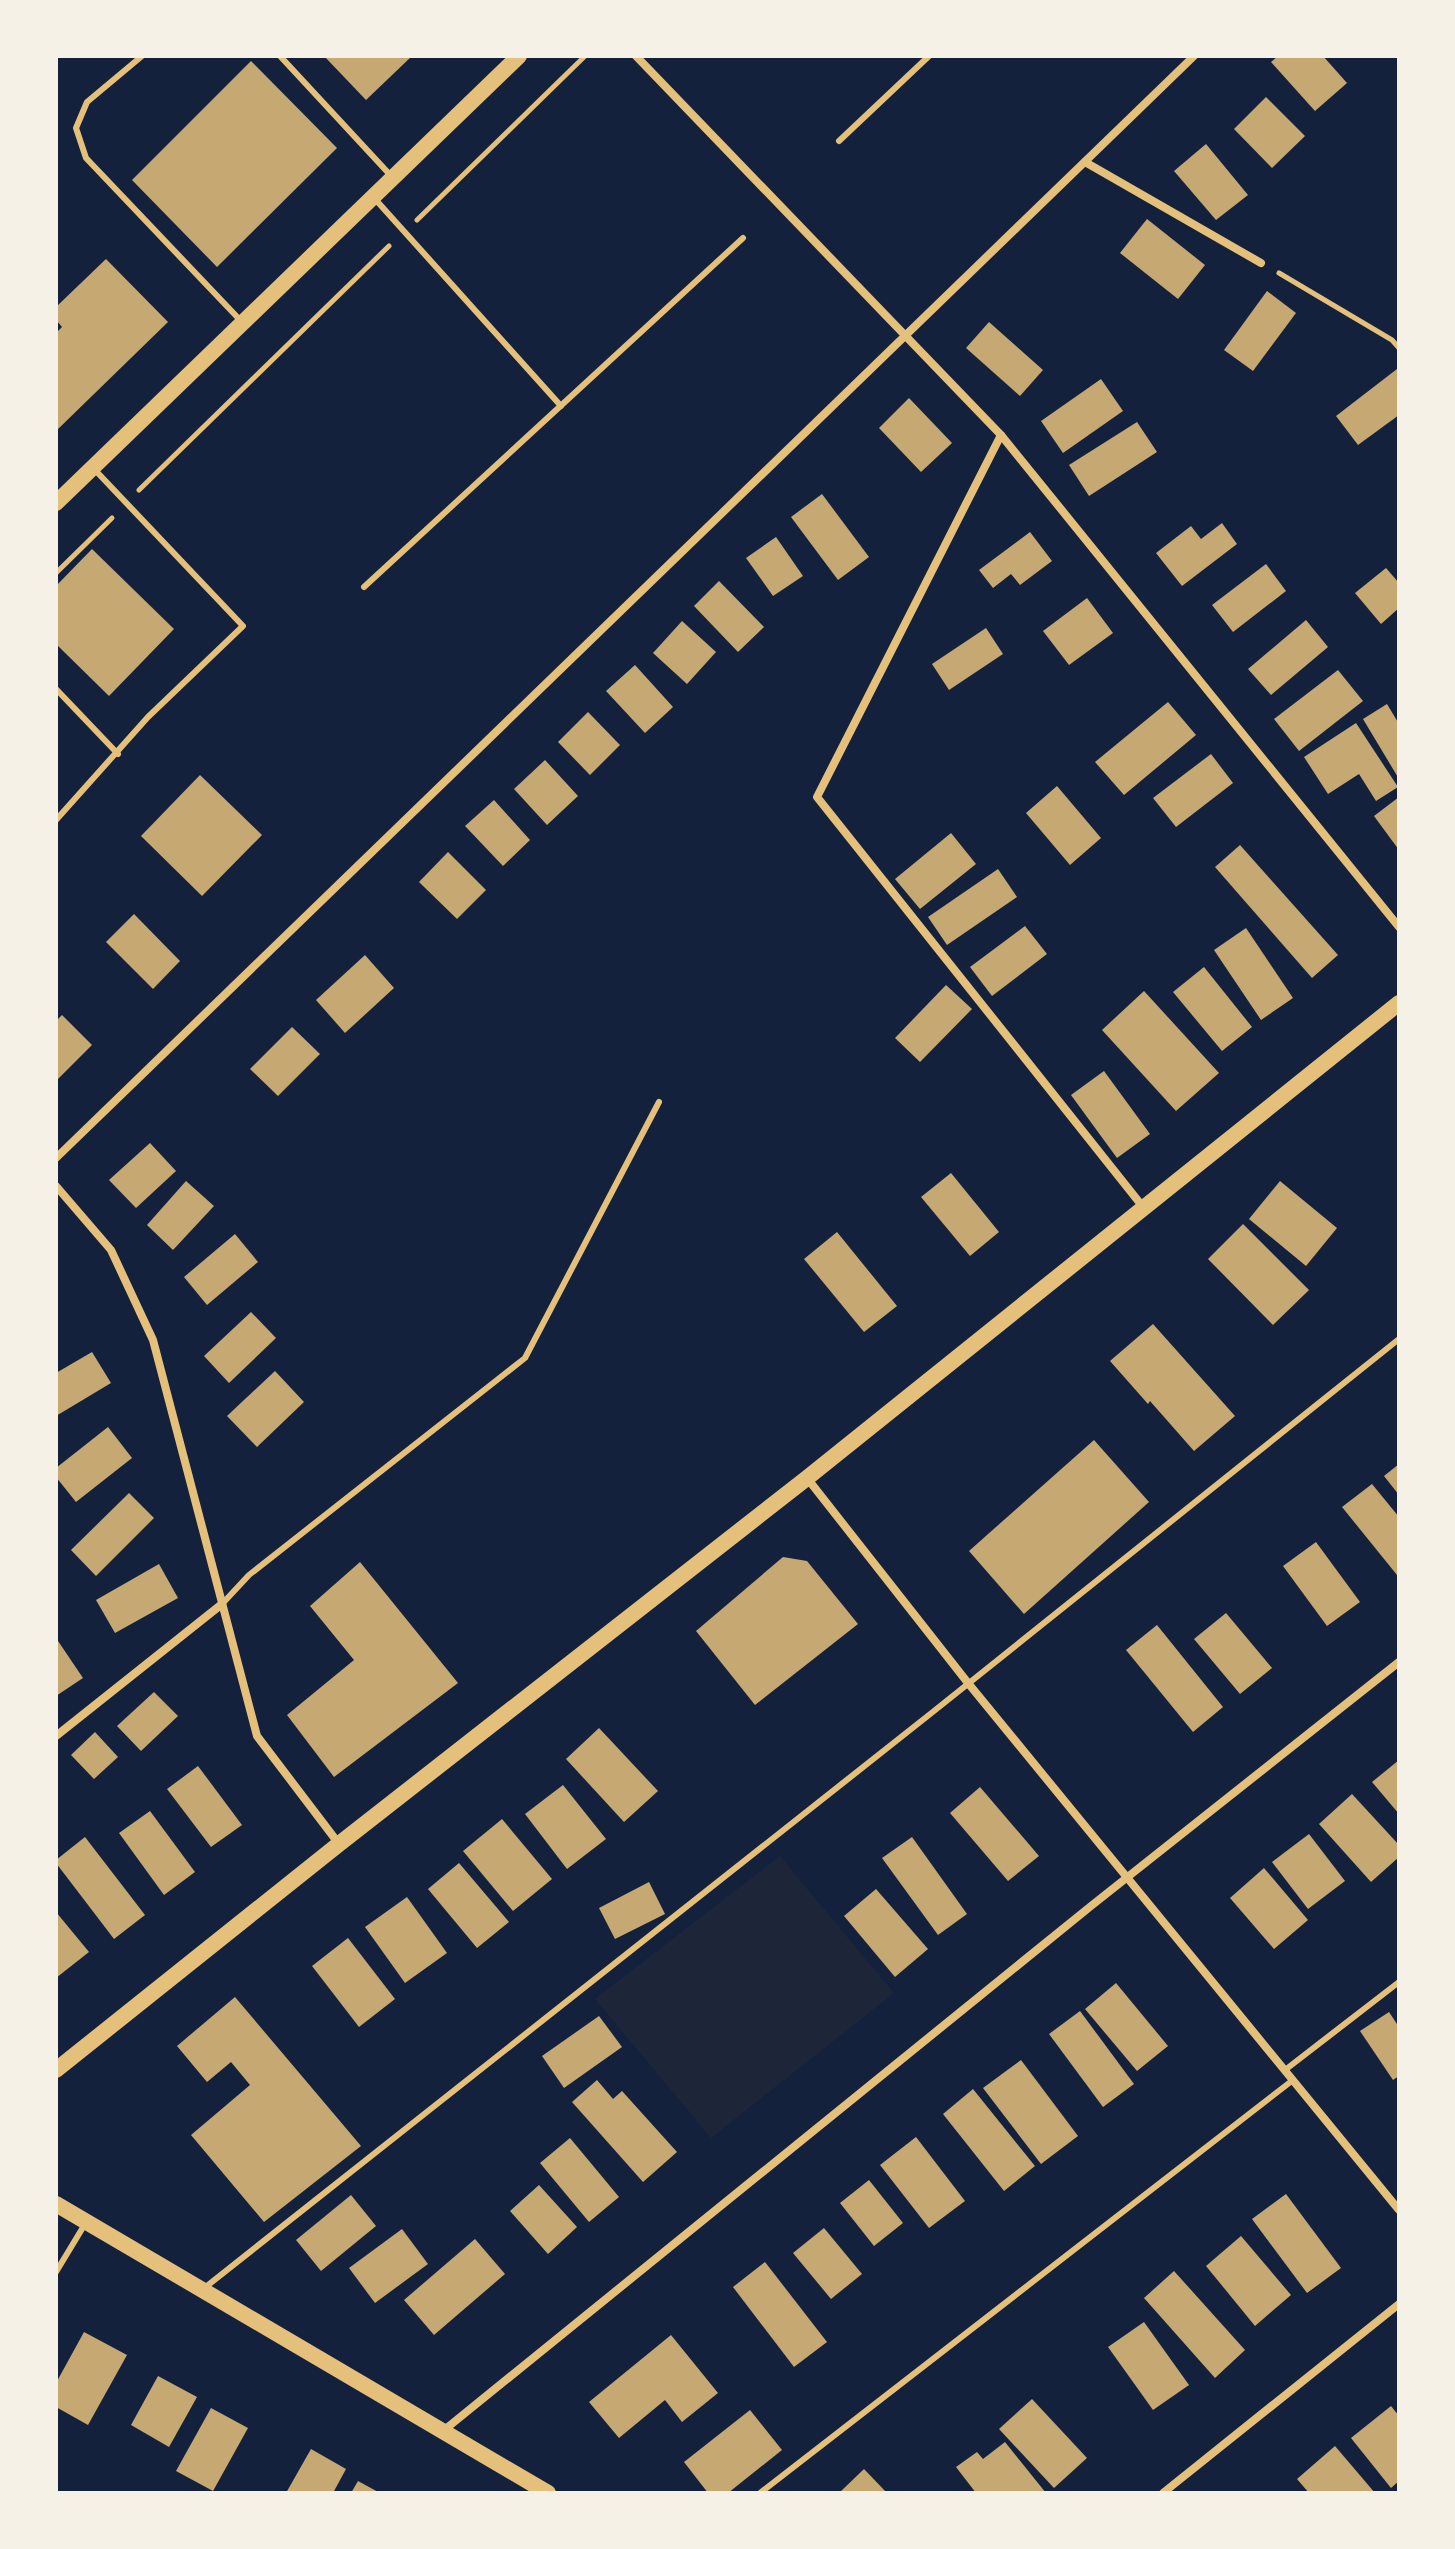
<svg xmlns="http://www.w3.org/2000/svg" width="1455" height="2549" viewBox="0 0 1455 2549" font-family="Manrope,sans-serif">
	<rect width="100%" height="100%" fill="#14213d"/>
	<polygon fill="#1d2539" points="780,1856 894,1993 711,2138 595,1999"/>
	<g fill="#c6a872">
		<polygon points="324,56 412,56 366,100"/>
		<polygon points="1278,56 1323,56 1347,83 1315,111 1271,62"/>
		<polygon points="251,61 337,148 217,267 132,180"/>
		<polygon points="1266,97 1305,136 1272,168 1234,129"/>
		<polygon points="1206,144 1248,195 1216,220 1174,171"/>
		<polygon points="1147,219 1205,265 1178,299 1120,253"/>
		<polygon points="106,259 168,322 56,431 56,333 62,327 56,320 56,307"/>
		<polygon points="1267,291 1296,313 1253,371 1224,350"/>
		<polygon points="989,322 1043,370 1020,396 966,348"/>
		<polygon points="1397,369 1399,415 1358,445 1336,416"/>
		<polygon points="1101,379 1123,411 1063,453 1041,421"/>
		<polygon points="909,398 952,443 921,472 879,428"/>
		<polygon points="1137,422 1157,452 1089,496 1069,465"/>
		<polygon points="822,494 869,557 838,580 791,517"/>
		<polygon points="1222,523 1237,544 1182,586 1156,553 1191,526 1201,539"/>
		<polygon points="1030,532 1052,561 1020,585 1011,574 993,588 979,570"/>
		<polygon points="776,537 803,576 773,596 746,558"/>
		<polygon points="92,549 174,629 109,696 56,644 56,586"/>
		<polygon points="1266,564 1286,591 1233,632 1212,605"/>
		<polygon points="1386,568 1399,583 1399,608 1381,624 1355,593"/>
		<polygon points="719,581 764,627 738,652 694,606"/>
		<polygon points="1087,598 1113,633 1069,665 1043,631"/>
		<polygon points="1306,620 1328,647 1271,695 1248,669"/>
		<polygon points="682,621 716,652 687,684 653,653"/>
		<polygon points="986,628 1003,654 949,690 932,664"/>
		<polygon points="635,665 673,707 645,733 606,691"/>
		<polygon points="1338,670 1363,701 1299,751 1274,719"/>
		<polygon points="1168,702 1196,735 1124,795 1095,762"/>
		<polygon points="1387,704 1399,724 1399,779 1363,719"/>
		<polygon points="588,712 620,745 590,775 558,742"/>
		<polygon points="1356,723 1398,787 1376,801 1359,774 1328,794 1304,757"/>
		<polygon points="1211,754 1233,783 1176,827 1153,798"/>
		<polygon points="545,760 578,796 547,825 514,789"/>
		<polygon points="200,775 262,835 202,896 141,836"/>
		<polygon points="1057,786 1101,838 1070,865 1026,813"/>
		<polygon points="1399,797 1399,850 1374,816"/>
		<polygon points="494,800 530,840 503,866 465,826"/>
		<polygon points="951,833 976,864 920,909 895,879"/>
		<polygon points="1240,845 1338,955 1312,978 1215,867"/>
		<polygon points="448,852 486,890 457,919 419,882"/>
		<polygon points="998,869 1017,897 947,945 928,917"/>
		<polygon points="134,914 180,961 153,989 106,942"/>
		<polygon points="1025,926 1047,954 992,996 970,967"/>
		<polygon points="1246,928 1293,998 1261,1020 1214,950"/>
		<polygon points="365,955 394,988 345,1033 316,1000"/>
		<polygon points="1204,967 1252,1027 1222,1051 1173,992"/>
		<polygon points="946,985 972,1009 920,1062 895,1038"/>
		<polygon points="1144,991 1219,1073 1176,1111 1102,1030"/>
		<polygon points="62,1015 92,1045 56,1081 56,1021"/>
		<polygon points="292,1027 320,1054 278,1096 250,1069"/>
		<polygon points="1104,1071 1150,1134 1117,1158 1071,1095"/>
		<polygon points="150,1143 176,1171 136,1208 109,1180"/>
		<polygon points="951,1173 999,1232 970,1256 921,1197"/>
		<polygon points="186,1181 214,1206 173,1250 147,1225"/>
		<polygon points="1280,1181 1337,1228 1306,1266 1249,1219"/>
		<polygon points="1243,1224 1309,1290 1273,1325 1208,1259"/>
		<polygon points="837,1232 897,1306 864,1332 804,1259"/>
		<polygon points="235,1234 258,1262 207,1305 184,1277"/>
		<polygon points="251,1312 276,1338 229,1383 204,1356"/>
		<polygon points="1153,1324 1235,1416 1194,1451 1150,1401 1148,1404 1110,1361"/>
		<polygon points="92,1352 111,1383 56,1416 56,1373"/>
		<polygon points="275,1371 304,1402 257,1447 227,1416"/>
		<polygon points="108,1427 132,1458 76,1502 56,1477 56,1468"/>
		<polygon points="1094,1440 1149,1502 1024,1614 969,1551"/>
		<polygon points="1399,1464 1399,1495 1384,1476"/>
		<polygon points="1372,1484 1399,1517 1399,1574 1397,1575 1342,1507"/>
		<polygon points="129,1493 154,1518 96,1576 71,1550"/>
		<polygon points="1316,1542 1360,1602 1327,1626 1283,1566"/>
		<polygon points="783,1557 807,1561 858,1624 755,1705 696,1631"/>
		<polygon points="360,1562 458,1683 334,1777 287,1715 354,1660 310,1606"/>
		<polygon points="159,1564 178,1598 115,1633 96,1600"/>
		<polygon points="1226,1613 1272,1668 1240,1694 1194,1639"/>
		<polygon points="1157,1625 1223,1707 1193,1732 1126,1650"/>
		<polygon points="56,1638 83,1678 56,1696"/>
		<polygon points="154,1692 178,1716 141,1751 117,1726"/>
		<polygon points="599,1728 658,1791 624,1822 566,1759"/>
		<polygon points="95,1732 118,1757 94,1779 71,1755"/>
		<polygon points="1399,1760 1399,1814 1372,1782"/>
		<polygon points="198,1766 242,1825 211,1847 167,1789"/>
		<polygon points="563,1785 606,1839 567,1869 525,1814"/>
		<polygon points="980,1787 1039,1856 1008,1881 950,1813"/>
		<polygon points="1352,1794 1399,1845 1399,1857 1371,1882 1319,1824"/>
		<polygon points="150,1811 195,1872 164,1895 119,1833"/>
		<polygon points="502,1819 552,1879 513,1911 463,1851"/>
		<polygon points="1309,1834 1345,1881 1308,1909 1272,1862"/>
		<polygon points="85,1837 145,1915 114,1939 56,1863 56,1860"/>
		<polygon points="912,1837 967,1914 938,1935 882,1858"/>
		<polygon points="459,1863 509,1922 477,1948 428,1889"/>
		<polygon points="1264,1868 1308,1920 1274,1949 1230,1898"/>
		<polygon points="649,1882 665,1914 615,1939 599,1908"/>
		<polygon points="876,1889 928,1949 895,1977 844,1916"/>
		<polygon points="407,1897 447,1953 405,1983 365,1927"/>
		<polygon points="56,1912 89,1952 56,1978"/>
		<polygon points="348,1938 395,1999 359,2027 312,1966"/>
		<polygon points="1116,1983 1168,2046 1137,2071 1085,2009"/>
		<polygon points="235,1997 361,2146 264,2222 191,2135 250,2085 231,2062 207,2082 177,2046"/>
		<polygon points="1080,2011 1134,2084 1103,2107 1049,2034"/>
		<polygon points="1389,2012 1399,2027 1399,2076 1393,2080 1360,2031"/>
		<polygon points="599,2016 622,2047 564,2088 542,2056"/>
		<polygon points="1021,2060 1078,2136 1041,2164 983,2088"/>
		<polygon points="597,2080 613,2099 622,2091 677,2152 643,2182 572,2102"/>
		<polygon points="973,2089 1035,2166 1004,2191 943,2114"/>
		<polygon points="916,2137 965,2201 929,2228 880,2165"/>
		<polygon points="570,2138 619,2197 589,2222 540,2163"/>
		<polygon points="869,2180 903,2223 874,2246 840,2203"/>
		<polygon points="539,2185 577,2227 548,2254 510,2211"/>
		<polygon points="1286,2194 1341,2268 1307,2293 1252,2219"/>
		<polygon points="351,2195 376,2226 321,2271 296,2240"/>
		<polygon points="824,2228 862,2274 831,2299 793,2253"/>
		<polygon points="402,2229 428,2264 375,2303 349,2268"/>
		<polygon points="1241,2236 1291,2295 1255,2326 1206,2266"/>
		<polygon points="475,2239 505,2274 434,2335 404,2300"/>
		<polygon points="765,2262 827,2342 794,2367 733,2287"/>
		<polygon points="1174,2271 1245,2350 1215,2378 1144,2298"/>
		<polygon points="1144,2322 1189,2385 1153,2410 1108,2347"/>
		<polygon points="84,2332 127,2355 88,2425 56,2407 56,2383"/>
		<polygon points="671,2335 718,2393 682,2422 665,2400 619,2438 589,2402"/>
		<polygon points="158,2376 197,2397 169,2447 131,2425"/>
		<polygon points="1032,2399 1087,2458 1054,2488 999,2429"/>
		<polygon points="1391,2406 1399,2416 1399,2481 1391,2488 1351,2438"/>
		<polygon points="211,2408 248,2428 213,2491 176,2471"/>
		<polygon points="750,2410 782,2450 728,2493 708,2493 684,2462"/>
		<polygon points="1005,2442 1046,2493 976,2493 956,2467 977,2452 983,2459"/>
		<polygon points="1335,2446 1375,2493 1309,2493 1297,2479"/>
		<polygon points="311,2449 346,2469 333,2493 286,2493"/>
		<polygon points="864,2469 887,2493 839,2493"/>
		<polygon points="358,2481 380,2493 351,2493"/>
	</g>
	<g fill="none" stroke-linecap="round" stroke-linejoin="round">
		<g stroke="#e5c07b" stroke-width="5">
			<polyline points="417,220 585,56"/>
			<polyline points="1279,273 1392,340 1399,348"/>
			<polyline points="139,490 389,246"/>
			<polyline points="56,573 112,518"/>
		</g>
		<g stroke="#e5c07b" stroke-width="6">
			<polyline points="142,56 87,102 76,128 86,158 241,321"/>
			<polyline points="280,56 393,178"/>
			<polyline points="839,141 929,56"/>
			<polyline points="375,199 561,406"/>
			<polyline points="364,587 743,238"/>
			<polyline points="56,689 118,754"/>
			<polyline points="56,820 148,717 243,626 95,470"/>
			<polyline points="222,1604 249,1575 525,1358 659,1102"/>
			<polyline points="1285,2070 1399,1982"/>
			<polyline points="56,2272 85,2224"/>
			<polyline points="203,2289 934,1711 1399,1339"/>
			<polyline points="760,2493 1293,2080"/>
		</g>
		<g stroke="#e5c07b" stroke-width="8">
			<polyline points="636,56 1001,435 1399,927"/>
			<polyline points="1085,162 1261,263"/>
			<polyline points="1001,435 817,797 1143,1207"/>
			<polyline points="56,1158 1194,56"/>
			<polyline points="56,1186 111,1250 153,1340 257,1736 339,1844"/>
			<polyline points="807,1478 968,1683 1399,2210"/>
			<polyline points="56,1736 222,1604"/>
			<polyline points="443,2431 1091,1906 1399,1662"/>
			<polyline points="1163,2493 1399,2304"/>
		</g>
		<g stroke="#e5c07b" stroke-width="16">
			<polyline points="56,503 519,56"/>
			<polyline points="56,2070 339,1844 807,1478 1399,1003"/>
			<polyline points="56,2204 548,2493"/>
		</g>
	</g>
	<rect width="1455" height="2549" fill="none" stroke="#f6f1e7" stroke-width="116"/>
</svg>
